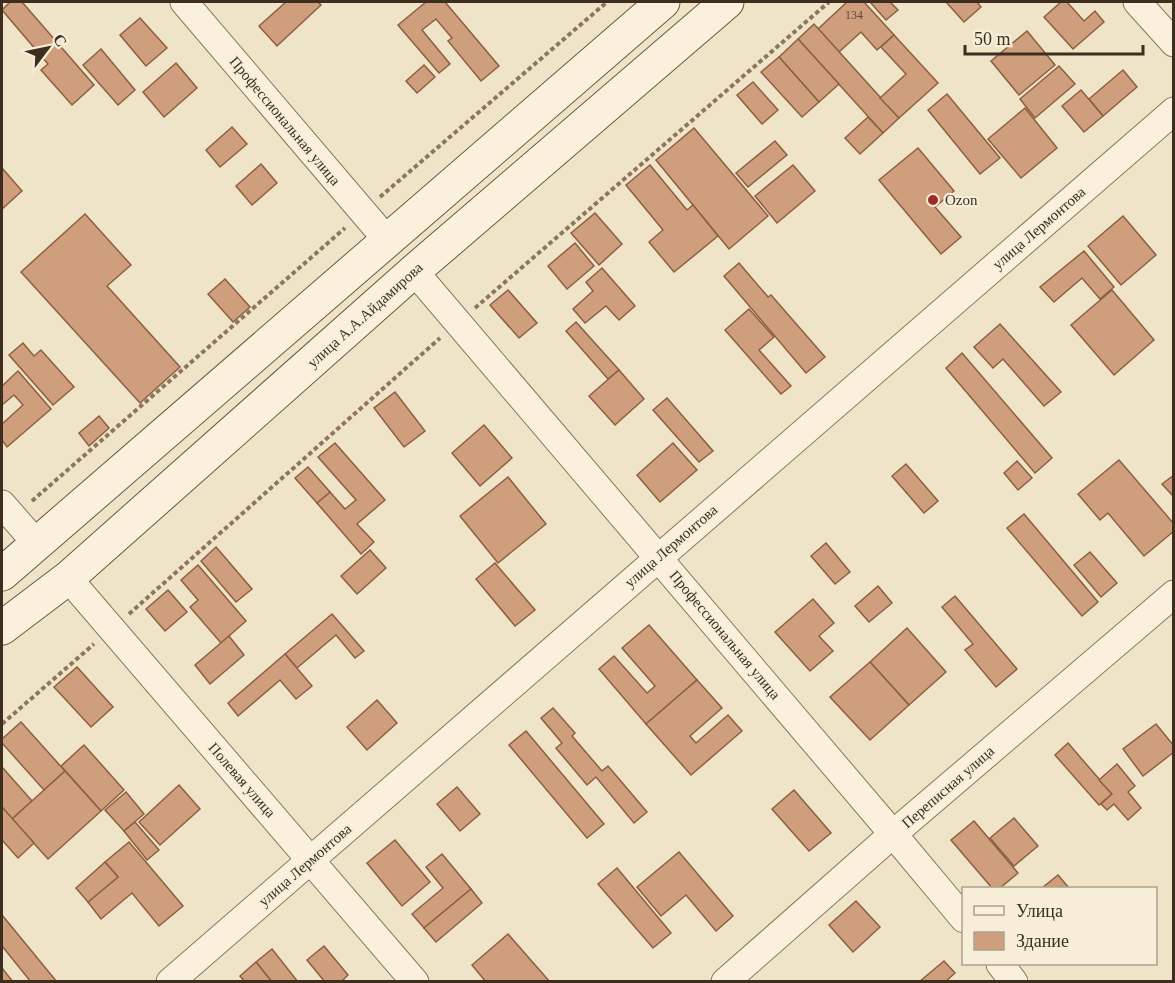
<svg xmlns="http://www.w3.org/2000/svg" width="1175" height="983" viewBox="0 0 1175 983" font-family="Georgia,serif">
	<rect width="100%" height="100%" fill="#f0e4c8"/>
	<g fill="#cf9f7d" stroke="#8d5f41" stroke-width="1.5">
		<polygon points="10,2 22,2 94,85 72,105 41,70 48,64 2,10"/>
		<polygon points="286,2 318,2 321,5 277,46 259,26"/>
		<polygon points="426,2 445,2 499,66 481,81 448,41 452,38 436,19 422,30 450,64 439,73 398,25"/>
		<polygon points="847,2 864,2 894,35 877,50 861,32 839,52 818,29"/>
		<polygon points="870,2 890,2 898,10 886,20"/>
		<polygon points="946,2 977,2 981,7 964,22"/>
		<polygon points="1061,2 1067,2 1084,21 1095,11 1104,22 1073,49 1044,17"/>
		<polygon points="140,18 167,48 146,66 120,35"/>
		<polygon points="814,24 899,118 883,133 798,39"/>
		<polygon points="1027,31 1055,65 1019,95 991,61"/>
		<polygon points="894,35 938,83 899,118 880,98 906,74 881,47"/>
		<polygon points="798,39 839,84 819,102 779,57"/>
		<polygon points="101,49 135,90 118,105 83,65"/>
		<polygon points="779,57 819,102 802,117 761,72"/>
		<polygon points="176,63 197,88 164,117 143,92"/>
		<polygon points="424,65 435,77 417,93 406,81"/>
		<polygon points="1059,66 1075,84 1035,118 1020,99"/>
		<polygon points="1123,70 1137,87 1103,116 1089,99"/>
		<polygon points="753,82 778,110 762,124 737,95"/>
		<polygon points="1081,90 1103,116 1084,132 1062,106"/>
		<polygon points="947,94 1000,158 980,174 928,110"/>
		<polygon points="1025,108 1057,148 1021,178 988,139"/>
		<polygon points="868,117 883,133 860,154 845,138"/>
		<polygon points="232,127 247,144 220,167 206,150"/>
		<polygon points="694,128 768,216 729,249 656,160"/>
		<polygon points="775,141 787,155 748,187 736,173"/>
		<polygon points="918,148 954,191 935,207 961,237 941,254 879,180"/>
		<polygon points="261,164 277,183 252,205 236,186"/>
		<polygon points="650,165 687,210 693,205 718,236 674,272 649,242 663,230 626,185"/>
		<polygon points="793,165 815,191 777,223 755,196"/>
		<polygon points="2,168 22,191 2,209"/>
		<polygon points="595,213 622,244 599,265 571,233"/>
		<polygon points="85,214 131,265 107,286 180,367 140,403 21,272"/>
		<polygon points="1123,216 1156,255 1121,285 1088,246"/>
		<polygon points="575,243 594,266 567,289 548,266"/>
		<polygon points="1084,251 1114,287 1100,299 1082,278 1054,302 1040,287"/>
		<polygon points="739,263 768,297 771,295 825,357 806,373 724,276"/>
		<polygon points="602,268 635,306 619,320 606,306 585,323 573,309 593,291 586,282"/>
		<polygon points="225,279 250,307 233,322 208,294"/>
		<polygon points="508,290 537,323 519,338 490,305"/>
		<polygon points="1112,290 1154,340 1114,375 1071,325"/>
		<polygon points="749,309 774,337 759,350 791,386 781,394 725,330"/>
		<polygon points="576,322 619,370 608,379 566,331"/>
		<polygon points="1000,324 1061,392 1044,406 1003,359 993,368 974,347"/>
		<polygon points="23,343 34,356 41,350 74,387 53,405 9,355"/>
		<polygon points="962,353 1052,458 1035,473 946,368"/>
		<polygon points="619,370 644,399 615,425 589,396"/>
		<polygon points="18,371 51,409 7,447 2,440 2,424 23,405 14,395 2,405 2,386"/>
		<polygon points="395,392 425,431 404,447 374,408"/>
		<polygon points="667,398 713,451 699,462 653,410"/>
		<polygon points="99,416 109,428 89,446 79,433"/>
		<polygon points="484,425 512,458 480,486 452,453"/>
		<polygon points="335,443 385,500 357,524 374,542 361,554 317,503 330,492 345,509 356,500 318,457"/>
		<polygon points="673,443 697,470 660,502 637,475"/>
		<polygon points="1119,460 1174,524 1174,531 1144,556 1108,513 1100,520 1078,494"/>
		<polygon points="1017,461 1032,478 1018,490 1004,473"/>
		<polygon points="906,464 938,501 924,513 892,476"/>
		<polygon points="308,467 330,492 317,503 295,478"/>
		<polygon points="1174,475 1174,497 1162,484"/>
		<polygon points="508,477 546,524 498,563 460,516"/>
		<polygon points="1024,514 1098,602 1082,616 1007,528"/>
		<polygon points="826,543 850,572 835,584 811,556"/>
		<polygon points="216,547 252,589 236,602 201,561"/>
		<polygon points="370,550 386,568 357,594 341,576"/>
		<polygon points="1090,552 1117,583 1101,597 1074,565"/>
		<polygon points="495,563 535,610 515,626 476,579"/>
		<polygon points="198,565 246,621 221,643 190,607 198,600 181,580"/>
		<polygon points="878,586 892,603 869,622 855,606"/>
		<polygon points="168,590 187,612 165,631 146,609"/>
		<polygon points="955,596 1017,669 996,687 965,650 973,644 942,607"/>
		<polygon points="813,599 834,623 819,636 833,651 810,671 775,632"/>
		<polygon points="332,614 364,651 355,658 336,635 297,668 285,654"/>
		<polygon points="649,625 697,680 646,724 599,669 614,656 647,693 655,686 622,648"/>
		<polygon points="907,628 946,672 909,705 870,662"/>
		<polygon points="229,636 244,655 210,684 195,665"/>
		<polygon points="285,654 312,686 296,699 280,680 238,716 228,703"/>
		<polygon points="870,662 909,705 870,740 830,697"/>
		<polygon points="77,667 113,707 91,727 54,687"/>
		<polygon points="697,680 722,708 690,736 696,743 728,715 742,731 691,775 646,724"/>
		<polygon points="377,700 397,723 367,750 347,727"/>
		<polygon points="553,708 575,733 572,736 602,771 608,766 647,812 634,823 596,777 587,785 556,748 562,743 541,718"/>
		<polygon points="21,722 65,771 44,790 2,743 2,739"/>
		<polygon points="1156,724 1174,746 1174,752 1143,776 1123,749"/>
		<polygon points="526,731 604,824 587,838 509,745"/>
		<polygon points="1068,743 1112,794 1099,805 1055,755"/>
		<polygon points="84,745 124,790 101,811 61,766"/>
		<polygon points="1117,764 1135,786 1128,792 1141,808 1128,820 1114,804 1107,810 1101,804 1112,794 1099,780"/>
		<polygon points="2,767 32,801 12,819 2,807"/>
		<polygon points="65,771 101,811 48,859 12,819"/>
		<polygon points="179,785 200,809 160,845 139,822"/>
		<polygon points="457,787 480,814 460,831 437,804"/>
		<polygon points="794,790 831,833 809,851 772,809"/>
		<polygon points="126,792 144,814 124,831 105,810"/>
		<polygon points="2,807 34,843 18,858 2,840"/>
		<polygon points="1014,818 1038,846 1014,866 990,838"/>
		<polygon points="974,821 1018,873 1000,888 992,888 951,840"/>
		<polygon points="135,822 159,850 147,860 124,831"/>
		<polygon points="395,840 430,882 402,906 367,863"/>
		<polygon points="129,842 183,906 159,926 132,893 101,919 88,902 118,877 105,862"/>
		<polygon points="679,852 733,916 716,931 686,895 661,916 637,887"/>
		<polygon points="442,854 471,889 424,928 412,914 443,888 426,867"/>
		<polygon points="105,862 118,877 88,902 76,888"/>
		<polygon points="617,868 671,933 653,948 598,884"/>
		<polygon points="1058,875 1069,888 1042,888"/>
		<polygon points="471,889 482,903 436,942 424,928"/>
		<polygon points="856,901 880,927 853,952 829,925"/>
		<polygon points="2,915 57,982 31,982 2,946"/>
		<polygon points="508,934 550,982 486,982 472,965"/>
		<polygon points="324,946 348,975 341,982 325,982 307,960"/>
		<polygon points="272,949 298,982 272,982 256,962"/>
		<polygon points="944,961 955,973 945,982 919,982"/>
		<polygon points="256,962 272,982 245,982 240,976"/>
		<polygon points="2,968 13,982 2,982"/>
	</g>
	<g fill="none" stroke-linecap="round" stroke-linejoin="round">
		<g stroke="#8d765c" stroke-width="29">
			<g id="street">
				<polyline points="184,2 387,240"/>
				<polyline points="1137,2 1174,43"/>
				<polyline points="414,271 893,834 964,919"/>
				<polyline points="2,504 36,543"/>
				<polyline points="68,578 415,982"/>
				<polyline points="1000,964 1014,982"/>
				<polyline points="170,982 1174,111"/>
				<polyline points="725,982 893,834 1174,594"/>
			</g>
		</g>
		<g stroke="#6f573f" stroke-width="35">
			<g id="secondary">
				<polyline points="2,574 663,2"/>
				<polyline points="2,628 68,578 414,271 727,2"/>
			</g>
		</g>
		<g stroke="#8d765c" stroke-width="4" stroke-dasharray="4.5 3" stroke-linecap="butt">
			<polyline points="380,197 607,2"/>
			<polyline points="475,308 829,2"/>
			<polyline points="32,501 345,228"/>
			<polyline points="129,614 440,338"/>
			<polyline points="2,724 94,644"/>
		</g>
		<use href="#street" stroke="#faf1dc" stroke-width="27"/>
		<use href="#secondary" stroke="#faf1dc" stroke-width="33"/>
	</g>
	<circle fill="#9e2a2b" stroke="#f7eed8" stroke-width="2" cx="933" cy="200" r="6"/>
	<g text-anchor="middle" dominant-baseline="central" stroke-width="4.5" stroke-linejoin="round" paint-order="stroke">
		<g font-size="12" fill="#624a37">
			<text x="854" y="15">134</text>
		</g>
		<g font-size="15" fill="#3d2e20" stroke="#f7eed8">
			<text transform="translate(285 121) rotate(50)">Профессиональная улица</text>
			<text transform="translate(1039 228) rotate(-41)">улица Лермонтова</text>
			<text transform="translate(365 315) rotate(-42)">улица А.А.Айдамирова</text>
			<text transform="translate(671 546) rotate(-41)">улица Лермонтова</text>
			<text transform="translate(725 635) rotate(50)">Профессиональная улица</text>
			<text transform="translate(242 780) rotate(49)">Полевая улица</text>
			<text transform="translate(948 787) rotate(-41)">Переписная улица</text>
			<text transform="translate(305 865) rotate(-41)">улица Лермонтова</text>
		</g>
		<g font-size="15" fill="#3d2e20" stroke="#f7eed8" text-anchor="start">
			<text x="945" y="200">Ozon</text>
		</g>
	</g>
	<rect width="1175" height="983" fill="none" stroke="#3d2e20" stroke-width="6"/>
	<rect x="962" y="887" width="195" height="78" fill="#f7eed8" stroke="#ada18e" stroke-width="1.5"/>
	<rect x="974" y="906" width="30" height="9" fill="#faf1dc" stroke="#ada18e" stroke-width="1.5"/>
	<text x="1016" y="917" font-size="18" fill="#3d2e20">Улица</text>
	<rect x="974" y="932" width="30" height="18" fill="#cf9f7d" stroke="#ada18e" stroke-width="1.5"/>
	<text x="1016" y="947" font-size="18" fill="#3d2e20">Здание</text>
	<g transform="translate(48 48) rotate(58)" stroke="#f7eed8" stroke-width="4.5" paint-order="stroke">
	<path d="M0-4.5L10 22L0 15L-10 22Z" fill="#3d2e20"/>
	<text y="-9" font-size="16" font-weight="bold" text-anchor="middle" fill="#3d2e20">С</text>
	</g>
	<path d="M965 45v9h178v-9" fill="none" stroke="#3d2e20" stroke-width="3"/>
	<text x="974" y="45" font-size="18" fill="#3d2e20" stroke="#f7eed8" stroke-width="4.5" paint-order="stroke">50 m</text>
</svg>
